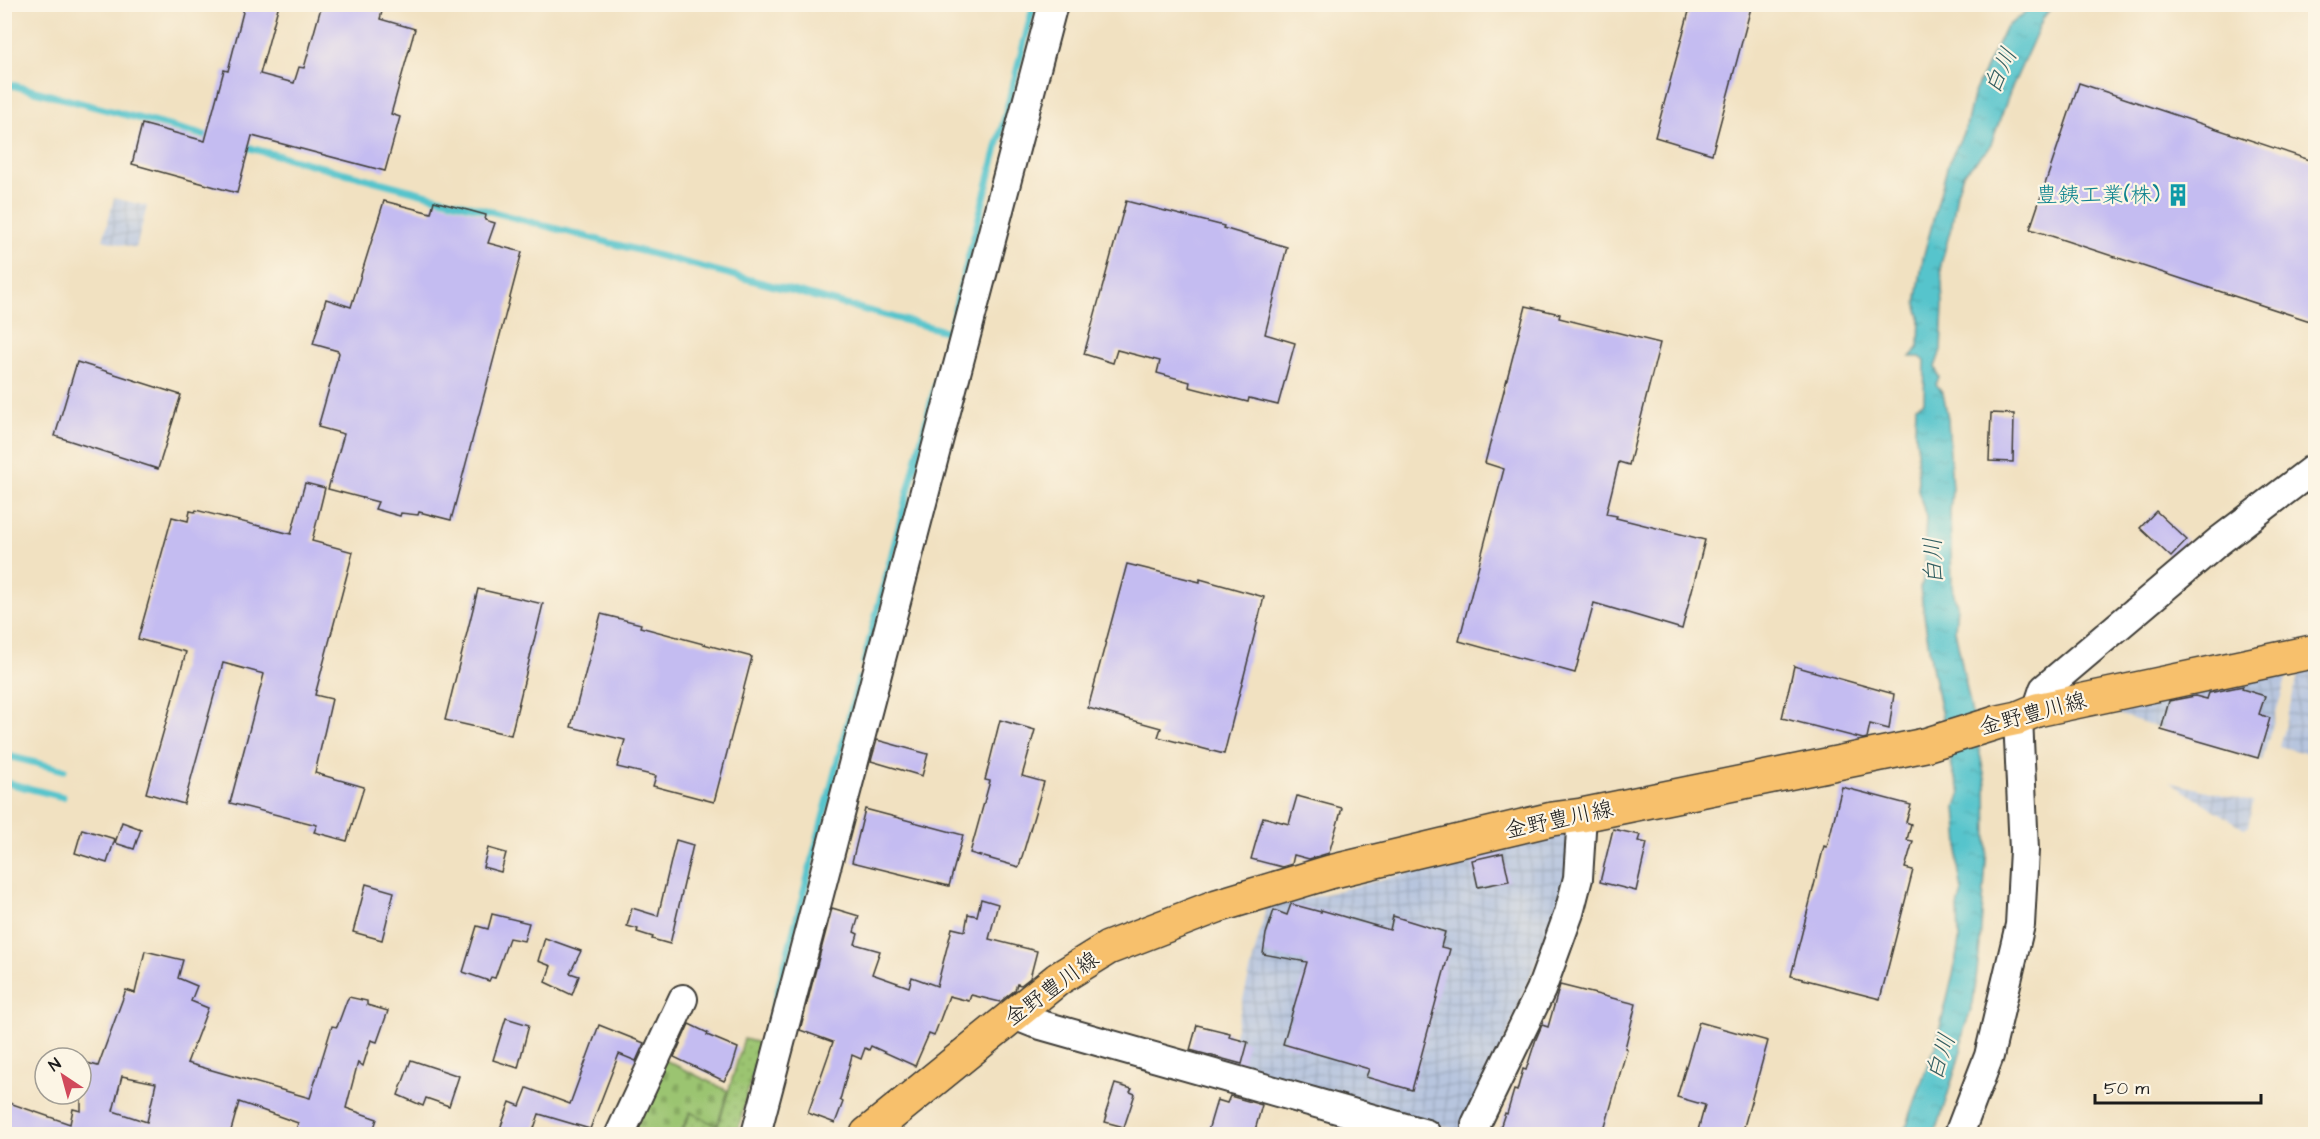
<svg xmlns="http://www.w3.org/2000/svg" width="2320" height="1139" viewBox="0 0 2320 1139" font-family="'Architects Daughter','Klee One',sans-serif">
	<defs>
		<pattern id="industrial-grid" width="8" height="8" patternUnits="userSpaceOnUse" patternTransform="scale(1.5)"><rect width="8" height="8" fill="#b7c5de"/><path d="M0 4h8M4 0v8" fill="none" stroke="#9da9be"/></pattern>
		<pattern id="grass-dots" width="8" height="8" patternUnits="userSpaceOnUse" patternTransform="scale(1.5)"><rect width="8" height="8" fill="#9bc471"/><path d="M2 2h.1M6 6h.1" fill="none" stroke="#85a861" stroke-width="1.8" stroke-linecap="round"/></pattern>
		<pattern id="cemetery-stones" width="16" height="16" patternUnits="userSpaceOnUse" patternTransform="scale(1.5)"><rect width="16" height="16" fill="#9bc471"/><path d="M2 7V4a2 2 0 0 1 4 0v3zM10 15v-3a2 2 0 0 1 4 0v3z" fill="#85a861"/></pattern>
		<pattern id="water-ripples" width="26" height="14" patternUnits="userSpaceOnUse" patternTransform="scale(1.5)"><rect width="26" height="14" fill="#56c4cc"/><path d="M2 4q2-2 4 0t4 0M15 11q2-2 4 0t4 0" fill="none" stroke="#4aa8af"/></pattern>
	</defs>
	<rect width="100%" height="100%" fill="#fcf5e5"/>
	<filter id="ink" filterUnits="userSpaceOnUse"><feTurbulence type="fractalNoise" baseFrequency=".0167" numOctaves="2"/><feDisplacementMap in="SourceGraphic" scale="12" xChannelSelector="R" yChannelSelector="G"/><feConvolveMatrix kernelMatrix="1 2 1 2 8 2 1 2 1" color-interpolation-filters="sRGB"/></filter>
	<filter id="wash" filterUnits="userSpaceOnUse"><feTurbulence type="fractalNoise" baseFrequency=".008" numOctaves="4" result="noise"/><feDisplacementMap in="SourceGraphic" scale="24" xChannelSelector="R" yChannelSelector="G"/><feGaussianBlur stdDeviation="1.35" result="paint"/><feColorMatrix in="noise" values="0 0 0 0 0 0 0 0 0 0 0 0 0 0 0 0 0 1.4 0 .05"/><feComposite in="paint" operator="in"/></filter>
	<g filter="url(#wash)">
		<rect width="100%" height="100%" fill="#f1e1c1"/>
		<g fill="url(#industrial-grid)">
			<polygon points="114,198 147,206 136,248 103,240"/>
			<polygon points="2315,656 2315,756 2279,746 2301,665"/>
			<polygon points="2289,669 2262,761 2102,709"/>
			<polygon points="2169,782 2253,802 2248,827 2244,828"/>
			<polygon points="1570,832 1566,883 1558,907 1498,1058 1461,1131 1225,1071 1267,904 1301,900"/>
		</g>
		<polygon fill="url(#grass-dots)" stroke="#5c7046" stroke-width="1.5" points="744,1039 760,1043 737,1134 681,1134 691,1112 718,1126"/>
		<polygon fill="url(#cemetery-stones)" stroke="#5c7046" stroke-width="1.5" points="661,1058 728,1091 717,1126 690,1112 680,1134 627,1134"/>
		<polygon fill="url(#water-ripples)" stroke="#397074" stroke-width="1.5" points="2054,5 2043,18 2036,34 2010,92 1990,147 1963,174 1957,192 1952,224 1941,264 1943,305 1941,350 1935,367 1939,377 1936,384 1943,393 1948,419 1952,491 1950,512 1952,587 1957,605 1955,630 1986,784 1987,849 1979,955 1973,1003 1963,1033 1961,1051 1939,1123 1932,1134 1901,1134 1908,1122 1931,1055 1935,1048 1954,970 1959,941 1958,907 1962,892 1958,867 1959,844 1956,807 1961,792 1953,772 1931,661 1920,588 1923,581 1926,517 1918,490 1917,445 1915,431 1916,406 1924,402 1925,361 1920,357 1910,357 1919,347 1920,316 1916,304 1923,258 1948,164 1966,127 1973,95 2005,28 2032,7"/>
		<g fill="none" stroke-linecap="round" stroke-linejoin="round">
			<g stroke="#56c4cc" stroke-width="7">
				<polyline points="4,83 214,138"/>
				<polyline points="242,146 949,332"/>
				<polyline points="864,662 1034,4"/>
				<polyline points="4,755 64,770"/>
				<polyline points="4,782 63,797"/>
				<polyline points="769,1026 859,679"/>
				<polyline points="756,1076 765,1044"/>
			</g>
		</g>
		<g id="blocks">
			<g fill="#c4bcf1" fill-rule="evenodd">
				<polygon points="245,4 279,4 260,74 294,83 299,67 304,68 322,4 384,4 380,19 415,29 391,114 400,117 385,171 252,136 237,193 132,164 142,124 205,141 224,70 228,71"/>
				<polygon points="1691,4 1752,4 1712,154 1655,137"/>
				<polygon points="2079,83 2316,162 2316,323 2030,229"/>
				<polygon points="384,201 431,213 434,201 486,215 485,220 495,223 488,243 522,252 451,520 419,512 418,515 401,513 400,516 375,509 378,502 328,489 344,434 318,427 339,353 338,351 313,344 326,299 351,307"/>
				<polygon points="1126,201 1224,226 1223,228 1287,247 1265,334 1295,343 1278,405 1249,398 1248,402 1189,387 1190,382 1157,373 1160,361 1117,350 1113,363 1084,354"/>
				<polygon points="1526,306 1560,314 1559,318 1660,343 1629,465 1619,462 1606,514 1617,516 1616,518 1705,540 1682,629 1594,603 1575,673 1459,641 1504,469 1485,463"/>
				<polygon points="77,362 181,395 158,469 55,436"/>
				<polygon points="1991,413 2014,414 2013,462 1989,461"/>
				<polygon points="305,483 325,488 312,541 353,552 315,695 332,699 315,773 364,787 347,841 314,832 317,825 230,803 264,674 223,663 184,804 146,793 186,652 138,639 172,517 188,521 190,511 195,512 196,510 291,534"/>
				<polygon points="2156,511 2187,540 2171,557 2140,528"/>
				<polygon points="1127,564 1200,582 1200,579 1264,597 1224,754 1158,737 1161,728 1088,708"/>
				<polygon points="478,589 543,604 511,735 445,720"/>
				<polygon points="601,614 641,624 640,627 752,657 714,802 653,786 656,776 617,767 625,740 571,727"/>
				<polygon points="1794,666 1894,694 1889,729 1870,724 1867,738 1863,739 1782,718"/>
				<polygon points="2243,686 2242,689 2265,696 2259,714 2270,718 2258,758 2161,730 2169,701 2195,696 2207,699 2209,693"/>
				<polygon points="1000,720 1035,730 1022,776 1044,782 1019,867 970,853 990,781 985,780"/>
				<polygon points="877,740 928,754 922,776 871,761"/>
				<polygon points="1842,787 1911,805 1906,822 1911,824 1907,840 1913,841 1905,868 1913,870 1880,999 1791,976 1824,846 1827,847"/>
				<polygon points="1297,796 1342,808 1329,853 1309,859 1294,855 1292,864 1282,867 1251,859 1263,817 1289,824"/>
				<polygon points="865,809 963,835 949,886 852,862"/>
				<polygon points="122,822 141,829 134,849 115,843"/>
				<polygon points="82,829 115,839 107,863 75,853"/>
				<polygon points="1613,829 1640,835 1638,841 1647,843 1636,891 1600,882"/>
				<polygon points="676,840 693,845 670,944 652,939 653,937 637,932 638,929 627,926 632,908 658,916"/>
				<polygon points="488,848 506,853 501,872 483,867"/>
				<polygon points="1503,853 1509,881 1478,887 1472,860"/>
				<polygon points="366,884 394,892 382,940 353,932"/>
				<polygon points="981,899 998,904 989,939 1037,951 1030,978 1021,985 1017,984 1015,990 1000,1002 971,995 969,1001 949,996 934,1036 929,1034 915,1066 871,1046 869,1050 865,1048 861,1059 852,1055 840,1100 843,1102 835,1123 808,1113 833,1042 800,1030 832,908 859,916 854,932 858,934 855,944 880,951 872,974 909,987 912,977 937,986 952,928 965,931 968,914 977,916"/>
				<polygon points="1291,904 1321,912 1321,910 1390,930 1393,916 1445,932 1441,947 1450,949 1412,1090 1366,1077 1369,1069 1283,1044 1307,962 1263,954 1266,934 1274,910 1287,915"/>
				<polygon points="492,914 529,923 524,941 509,938 495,978 491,977 489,981 463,972 477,926 488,929"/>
				<polygon points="545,938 581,951 570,973 579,976 572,995 545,982 551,966 538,961"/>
				<path d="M145,951L183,960L178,978L197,986L191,1001L208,1008L187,1063L310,1098L332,1026L337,1027L347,1000L349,997L367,1001V1005L388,1011L377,1042L371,1040L363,1066L358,1062L346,1108L377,1119L372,1134H295L298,1123L239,1102L230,1134H4V1101L70,1124L73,1109L81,1111V1086L87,1063L98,1066L126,990L135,993ZM122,1076L156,1083L147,1122L113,1111Z"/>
				<polygon points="1560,985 1636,1004 1625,1048 1627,1049 1603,1134 1498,1134 1505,1113 1507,1114 1514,1090 1517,1091 1523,1069 1526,1070 1536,1039 1542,1025 1548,1027"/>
				<polygon points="506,1018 529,1025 518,1068 493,1060"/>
				<polygon points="1699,1022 1768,1041 1742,1134 1697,1134 1705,1105 1677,1097"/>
				<polygon points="689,1024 708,1033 707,1035 738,1048 732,1068 724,1081 674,1057"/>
				<polygon points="599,1025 644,1043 636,1061 619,1054 590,1129 539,1114 532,1134 498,1134 510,1102 520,1106 527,1088 570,1104"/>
				<polygon points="1197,1025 1230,1033 1229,1037 1248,1042 1242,1064 1190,1050"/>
				<polygon points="411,1060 459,1076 449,1106 426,1098 423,1106 398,1095"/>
				<polygon points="1115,1084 1132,1089 1130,1092 1135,1094 1124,1127 1105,1122 1107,1116 1105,1115"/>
				<polygon points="1230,1096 1262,1105 1254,1134 1207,1134 1217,1100 1227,1103"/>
			</g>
		</g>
	</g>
	<g filter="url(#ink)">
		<use href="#blocks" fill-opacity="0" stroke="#3c3a35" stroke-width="1.5"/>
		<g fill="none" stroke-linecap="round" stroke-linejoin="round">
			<g stroke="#3c3a35" stroke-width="32">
				<g id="minor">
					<polyline points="2037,710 2044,689 2219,541 2316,467"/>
					<polyline points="1014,1015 1034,1023 1426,1134"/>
					<polyline points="620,1134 683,999"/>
					<polyline points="756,1134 1053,4"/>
					<polyline points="1476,1134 1476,1124 1541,990 1569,913 1578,878 1582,815"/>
					<polyline points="1959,1134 1989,1056 2020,925 2024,850 2018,718"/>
				</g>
			</g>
			<g stroke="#3c3a35" stroke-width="36">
				<polyline id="major" points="867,1134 1058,979 1108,948 1217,906 1330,872 1552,819 1582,815 1925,745 1999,722 2018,718 2037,710 2316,651"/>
			</g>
			<use href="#minor" stroke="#fff" stroke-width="28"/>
			<use href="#major" stroke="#f7c06c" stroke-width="33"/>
		</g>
	</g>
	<defs>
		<g id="building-bare" transform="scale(1.8)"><path d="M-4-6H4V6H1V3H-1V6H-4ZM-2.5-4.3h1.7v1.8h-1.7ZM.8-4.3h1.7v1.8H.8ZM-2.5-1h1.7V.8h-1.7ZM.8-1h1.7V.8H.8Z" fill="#0f9aa8" stroke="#fcf5e5" stroke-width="2.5" paint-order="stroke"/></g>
	</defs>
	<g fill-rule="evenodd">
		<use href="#building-bare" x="2178" y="195"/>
	</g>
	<g text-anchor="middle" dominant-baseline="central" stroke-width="4.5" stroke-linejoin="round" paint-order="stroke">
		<g font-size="22" fill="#0d838f" stroke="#fcf5e5" text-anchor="end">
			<text x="2160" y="195">豊銕工業(株)</text>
		</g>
		<g font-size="22" fill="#1c1c1c" stroke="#fcf5e5">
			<text transform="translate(2033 714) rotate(-15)">金野豊川線</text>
			<text transform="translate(1559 820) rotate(-12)">金野豊川線</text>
			<text transform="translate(1052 989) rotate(-36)">金野豊川線</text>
		</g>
		<g font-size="24" font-style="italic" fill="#335f62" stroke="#fcf5e5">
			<text transform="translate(2001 71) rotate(-65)">白川</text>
			<text transform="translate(1934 561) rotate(-92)">白川</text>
			<text transform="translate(1941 1057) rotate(-72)">白川</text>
		</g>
	</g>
	<rect width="2320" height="1139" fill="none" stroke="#fcf5e5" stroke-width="24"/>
	<g transform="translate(63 1076) rotate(324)"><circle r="28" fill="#fcf5e5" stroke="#a29e95" stroke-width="1.5"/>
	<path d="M0-4.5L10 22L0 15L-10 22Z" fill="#d1495b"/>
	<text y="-9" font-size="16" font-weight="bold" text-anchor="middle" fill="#1c1c1c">N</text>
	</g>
	<path d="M2095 1094v9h166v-9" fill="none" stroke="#1c1c1c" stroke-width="3"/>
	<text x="2104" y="1094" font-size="18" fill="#1c1c1c" stroke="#fcf5e5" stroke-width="4.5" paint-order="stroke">50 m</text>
</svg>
